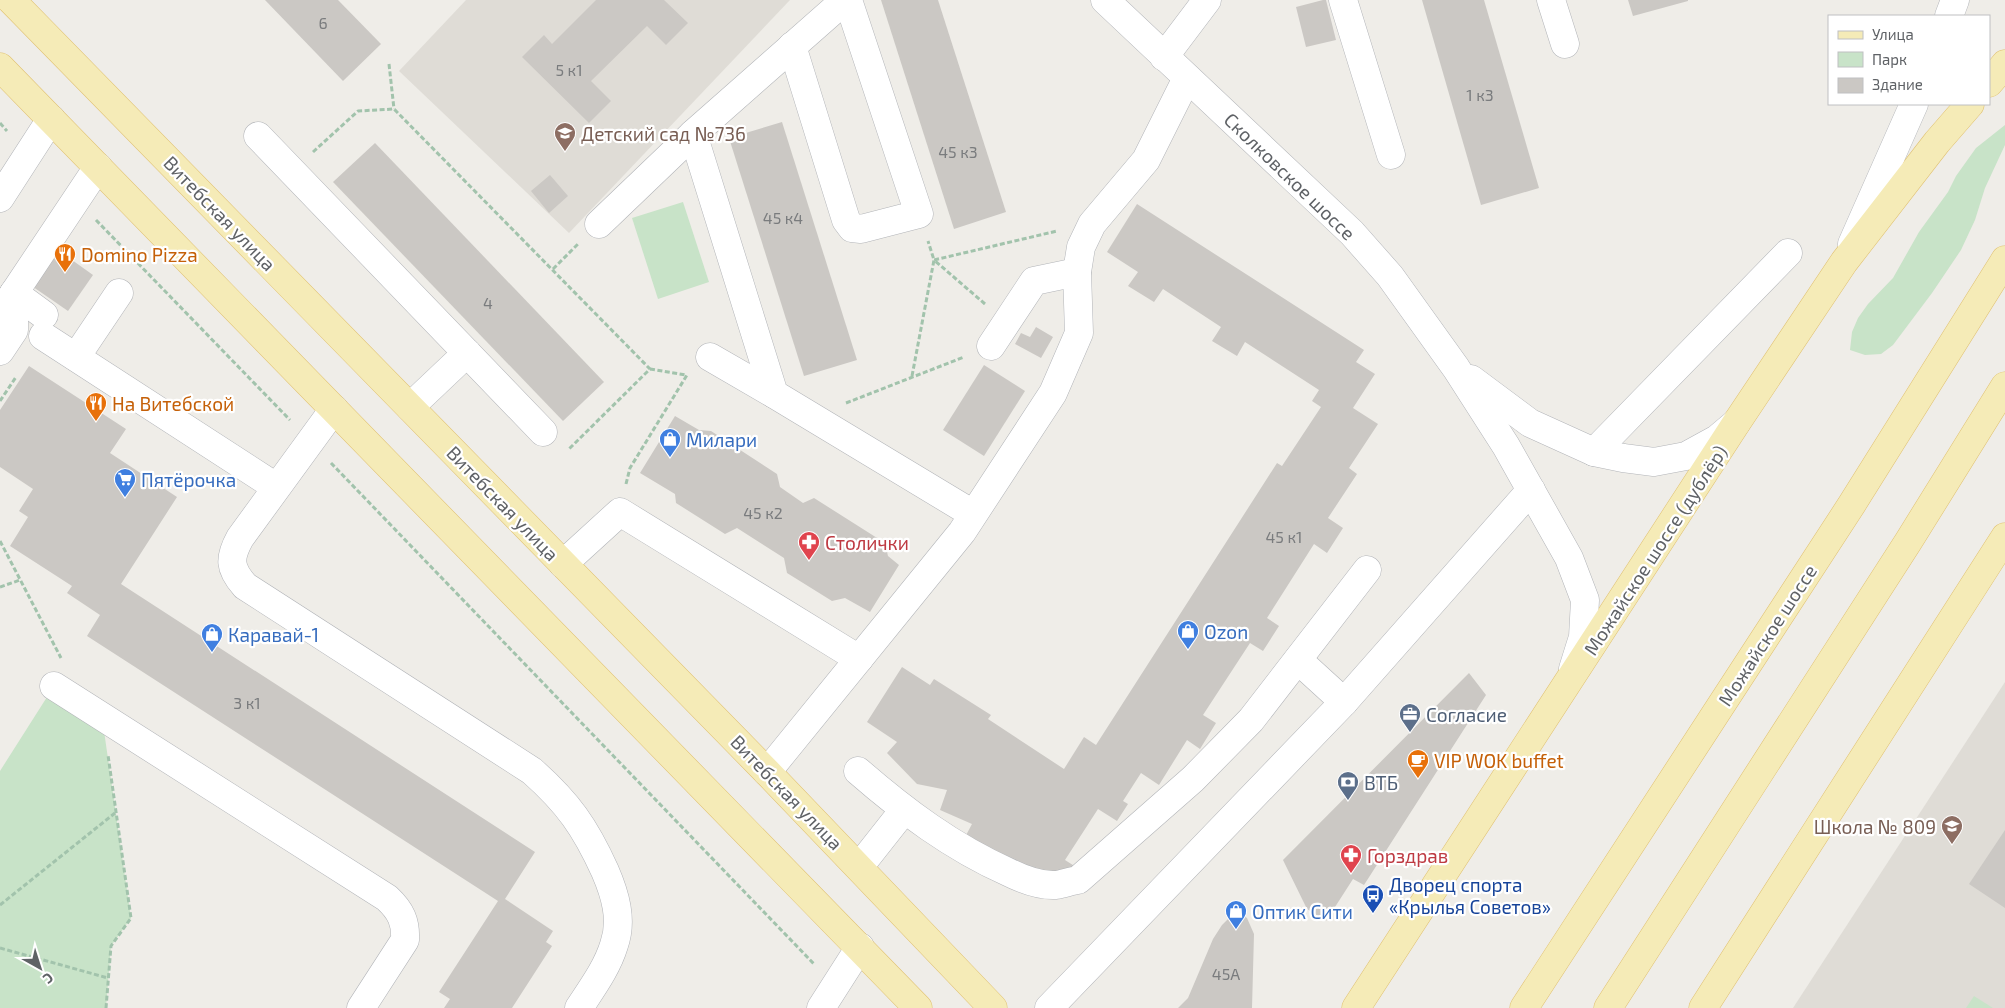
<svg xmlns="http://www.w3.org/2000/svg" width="2005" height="1008" viewBox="0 0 2005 1008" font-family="'Exo 2',sans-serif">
	<rect width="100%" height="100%" fill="#efede8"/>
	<g fill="#dfdcd6">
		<polygon points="466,0 790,0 569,233 399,71"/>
		<polygon points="2005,682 2005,1008 1793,1008"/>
	</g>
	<g fill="#c8e3c8">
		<polygon points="2005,125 2005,145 1985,188 1975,220 1961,250 1932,293 1893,345 1881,354 1865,355 1850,350 1852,332 1858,318 1868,304 1893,278 1919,232 1948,192 1956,176 1976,148"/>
		<polygon points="683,202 709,282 658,299 632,218"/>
		<polygon points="54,686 102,717 131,918 111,946 106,1008 0,1008 0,771"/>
		<polygon points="1974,996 1993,1008 1966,1008"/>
	</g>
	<g fill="#cbc8c4">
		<polygon points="265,0 338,0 381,44 343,81"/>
		<polygon points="596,0 664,0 688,23 666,45 647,26 591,81 611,101 589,123 522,57 544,35 552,44"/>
		<polygon points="881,0 938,0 1006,212 954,229"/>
		<polygon points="1323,0 1326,0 1336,40 1306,47 1296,7"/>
		<polygon points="1422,0 1484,0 1539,188 1481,205"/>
		<polygon points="1628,0 1688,0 1688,1 1633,16"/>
		<polygon points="782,122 857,360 804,376 729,138"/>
		<polygon points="375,143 604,382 563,421 333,182"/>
		<polygon points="550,175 568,196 549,213 531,191"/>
		<polygon points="1137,204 1364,350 1356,362 1375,374 1353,408 1378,424 1349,468 1357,474 1328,518 1343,528 1327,553 1314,544 1267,618 1279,626 1263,651 1250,643 1203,715 1216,723 1200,749 1187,740 1159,785 1141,773 1123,801 1128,804 1117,821 1098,809 1065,860 1079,869 1044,877 964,839 972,824 940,810 947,790 917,784 887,753 897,742 867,722 902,667 930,685 934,679 991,715 988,719 1064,769 1084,737 1096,745 1277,463 1282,466 1321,407 1312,401 1319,390 1245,342 1237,356 1212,341 1221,327 1163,289 1154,302 1128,286 1138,272 1107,252"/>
		<polygon points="51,245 93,275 68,311 26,282"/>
		<polygon points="1036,327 1053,337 1041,358 1015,344 1021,333 1030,337"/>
		<polygon points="984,365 1025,391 984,456 943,430"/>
		<polygon points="29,366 126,429 110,453 177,497 121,584 535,852 505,899 553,931 546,942 552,946 512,1008 444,1008 450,999 439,992 498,901 87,636 100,615 67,593 72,586 10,546 28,517 19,511 33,489 0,467 0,410"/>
		<polygon points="675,416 699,430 711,431 777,474 780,487 803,503 814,498 885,543 888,556 899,565 870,612 845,598 832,601 787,573 784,558 737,528 725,534 676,503 675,494 640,473"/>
		<polygon points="1469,673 1486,695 1364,885 1353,879 1326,921 1307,909 1283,860"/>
		<polygon points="2005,830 2005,908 1969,884"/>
		<polygon points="1240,913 1247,918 1254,934 1252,1008 1178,1008 1188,998 1213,939 1222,925 1231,916"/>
	</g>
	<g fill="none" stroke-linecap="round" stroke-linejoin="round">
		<g stroke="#b2b4b8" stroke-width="29">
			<g id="minor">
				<polyline points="845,0 693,134 774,394 973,514"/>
				<polyline points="1105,0 1352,233 1390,276 1456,368 1506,446 1569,558 1585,600 1583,637 1573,669"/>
				<polyline points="1343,0 1391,155"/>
				<polyline points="1551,0 1565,44"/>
				<polyline points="1949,16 1955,0"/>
				<polyline points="792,46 846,220 852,228 861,229 919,214 848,0"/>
				<polyline points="1164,57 1207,0"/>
				<polyline points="258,136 543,432"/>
				<polyline points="0,198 51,119"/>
				<polyline points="599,224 693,134"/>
				<polyline points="1852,244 1914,104"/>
				<polyline points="14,293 44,315"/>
				<polyline points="0,314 98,167"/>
				<polyline points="43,336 276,487"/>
				<polyline points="991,346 1034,281 1077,272"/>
				<polyline points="0,351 14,330 14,293"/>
				<polyline points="76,357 119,293"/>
				<polyline points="710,357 774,394"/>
				<polyline points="1471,379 1530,423 1594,452 1623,458 1654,462 1686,456 1717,439 1736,423"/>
				<polyline points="410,407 467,353"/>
				<path d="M334,409L240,538C229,558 229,568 245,586L532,771C568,803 585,827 605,871C615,894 623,920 614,945C607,968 592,988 579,1008"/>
				<polyline points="1594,452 1788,253"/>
				<polyline points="563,564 620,512 859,659"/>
				<polyline points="1298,660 1344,702"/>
				<path d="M54,686L387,898C401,911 406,922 405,940L361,1008"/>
				<path d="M858,771C904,811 952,847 1008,872C1022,879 1039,886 1056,885C1063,884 1071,881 1078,880L1193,779L1251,720L1367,570"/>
				<polyline points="767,772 962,532 1053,393 1079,333 1077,272 1081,247 1092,224 1146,160 1187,78"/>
				<polyline points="859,867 904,810"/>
				<polyline points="821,1008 860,947"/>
				<polyline points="1049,1008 1344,702 1531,490"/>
			</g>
		</g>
		<g stroke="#e0c070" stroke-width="29">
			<g id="major">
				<polyline points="11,0 767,772 993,1008"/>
				<polyline points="0,67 918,1008"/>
				<polyline points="1989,83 2005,64"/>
				<polyline points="1356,1008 1737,422 1844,262 1937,142 1970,104"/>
				<polyline points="1524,1008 1852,504 2005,260"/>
				<polyline points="1608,1008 1908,542 2005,386"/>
				<polyline points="1703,1008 2005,537"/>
			</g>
		</g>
		<g stroke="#a2c3ac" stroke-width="3" stroke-dasharray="5 2.5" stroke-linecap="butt">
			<polyline points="389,64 394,109"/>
			<polyline points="0,123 7,131"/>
			<polyline points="313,152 358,111 394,109 650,369 569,449"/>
			<polyline points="96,220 290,420"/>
			<polyline points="553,269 579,243"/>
			<polyline points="985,304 934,260 1057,231"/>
			<polyline points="650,369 686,375"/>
			<polyline points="912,376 934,260 928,241"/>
			<polyline points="0,401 16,377"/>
			<polyline points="846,403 964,357"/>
			<polyline points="331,463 814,964"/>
			<polyline points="626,484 630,468 687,375"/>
			<polyline points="0,541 61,658"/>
			<polyline points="0,587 20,580"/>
			<polyline points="0,905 115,813"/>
			<polyline points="0,948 108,978"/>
			<polyline points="106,1008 111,946 131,918 108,755"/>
		</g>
		<use href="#minor" stroke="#fff" stroke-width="28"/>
		<use href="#major" stroke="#f5ebb7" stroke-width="28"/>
	</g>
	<defs>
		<g id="school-pin" transform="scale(1.125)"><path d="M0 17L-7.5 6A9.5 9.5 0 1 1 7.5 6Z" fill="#8d6e63" stroke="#fff"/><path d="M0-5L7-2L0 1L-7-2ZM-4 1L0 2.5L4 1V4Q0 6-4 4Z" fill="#fff"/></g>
		<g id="restaurant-pin" transform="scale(1.125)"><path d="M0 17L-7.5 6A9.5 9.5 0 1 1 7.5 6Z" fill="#e8710a" stroke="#fff"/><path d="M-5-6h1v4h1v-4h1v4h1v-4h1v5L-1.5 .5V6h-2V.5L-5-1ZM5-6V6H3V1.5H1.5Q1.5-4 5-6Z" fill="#fff"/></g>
		<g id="shop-pin" transform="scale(1.125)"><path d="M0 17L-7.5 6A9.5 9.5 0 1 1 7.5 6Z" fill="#3f7fe0" stroke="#fff"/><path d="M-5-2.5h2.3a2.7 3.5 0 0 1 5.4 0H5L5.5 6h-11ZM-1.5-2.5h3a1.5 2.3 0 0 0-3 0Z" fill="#fff"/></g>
		<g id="supermarket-pin" transform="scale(1.125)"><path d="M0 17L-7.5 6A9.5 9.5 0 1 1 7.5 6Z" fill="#3f7fe0" stroke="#fff"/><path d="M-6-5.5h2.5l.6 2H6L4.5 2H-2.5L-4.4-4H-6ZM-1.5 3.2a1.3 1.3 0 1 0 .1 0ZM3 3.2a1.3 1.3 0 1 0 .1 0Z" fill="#fff"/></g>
		<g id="pharmacy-pin" transform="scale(1.125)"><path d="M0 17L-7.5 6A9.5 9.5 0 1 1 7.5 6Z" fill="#e0444e" stroke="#fff"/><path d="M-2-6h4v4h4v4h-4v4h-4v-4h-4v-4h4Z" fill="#fff"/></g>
		<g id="office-pin" transform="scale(1.125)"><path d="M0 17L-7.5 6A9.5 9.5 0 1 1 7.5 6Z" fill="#5c6f8a" stroke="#fff"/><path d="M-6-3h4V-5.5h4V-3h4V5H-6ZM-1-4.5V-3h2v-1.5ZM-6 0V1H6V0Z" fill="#fff"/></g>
		<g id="cafe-pin" transform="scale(1.125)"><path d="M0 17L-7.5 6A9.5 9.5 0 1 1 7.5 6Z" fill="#e8710a" stroke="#fff"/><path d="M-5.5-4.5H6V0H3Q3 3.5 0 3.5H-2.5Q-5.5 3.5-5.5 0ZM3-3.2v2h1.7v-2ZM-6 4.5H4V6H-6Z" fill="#fff"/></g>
		<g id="bank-pin" transform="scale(1.125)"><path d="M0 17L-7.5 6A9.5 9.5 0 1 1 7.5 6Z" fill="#5c6f8a" stroke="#fff"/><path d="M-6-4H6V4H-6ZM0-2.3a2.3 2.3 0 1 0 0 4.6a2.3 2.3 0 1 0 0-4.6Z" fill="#fff"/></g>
		<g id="bus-pin" transform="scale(1.125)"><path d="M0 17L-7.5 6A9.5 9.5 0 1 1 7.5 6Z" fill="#1a4fb4" stroke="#fff"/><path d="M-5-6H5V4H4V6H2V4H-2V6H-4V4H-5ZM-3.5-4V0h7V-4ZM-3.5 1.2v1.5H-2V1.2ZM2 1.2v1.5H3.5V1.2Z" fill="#fff"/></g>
	</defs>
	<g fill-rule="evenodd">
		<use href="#school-pin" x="565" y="133"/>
		<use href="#restaurant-pin" x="65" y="254"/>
		<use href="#restaurant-pin" x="96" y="403"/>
		<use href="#shop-pin" x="670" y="439"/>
		<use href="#supermarket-pin" x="125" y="479"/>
		<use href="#pharmacy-pin" x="809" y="542"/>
		<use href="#shop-pin" x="1188" y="631"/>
		<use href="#shop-pin" x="212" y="634"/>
		<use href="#office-pin" x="1410" y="714"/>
		<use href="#cafe-pin" x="1418" y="760"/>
		<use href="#bank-pin" x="1348" y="782"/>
		<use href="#school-pin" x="1952" y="826"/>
		<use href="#pharmacy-pin" x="1351" y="855"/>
		<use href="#bus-pin" x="1373" y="895"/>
		<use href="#shop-pin" x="1236" y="911"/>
	</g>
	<g text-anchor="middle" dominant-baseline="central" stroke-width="4.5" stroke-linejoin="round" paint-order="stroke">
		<g font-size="16" fill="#7a7c7e">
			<text x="323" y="22">6</text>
			<text x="569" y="69">5 к1</text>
			<text x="1480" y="94">1 к3</text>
			<text x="958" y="151">45 к3</text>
			<text x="783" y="217">45 к4</text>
			<text x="488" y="302">4</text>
			<text x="763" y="512">45 к2</text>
			<text x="1284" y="536">45 к1</text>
			<text x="247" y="702">3 к1</text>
			<text x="1226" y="973">45А</text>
		</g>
		<g font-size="19" fill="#785e54" stroke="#fff" text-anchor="start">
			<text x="581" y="133">Детский сад №736</text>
			<text x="1936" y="826" text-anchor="end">Школа № 809</text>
		</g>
		<g font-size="19" fill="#5f6266" stroke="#fff">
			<text transform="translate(1290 176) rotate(44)">Сколковское шоссе</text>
			<text transform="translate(220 213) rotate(46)">Витебская улица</text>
			<text transform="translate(503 503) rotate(46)">Витебская улица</text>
			<text transform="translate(1655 550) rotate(-57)">Можайское шоссе (дублёр)</text>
			<text transform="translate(1767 635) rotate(-57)">Можайское шоссе</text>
			<text transform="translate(787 792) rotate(46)">Витебская улица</text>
		</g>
		<g font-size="19" fill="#c56008" stroke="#fff" text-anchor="start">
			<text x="81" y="254">Domino Pizza</text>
			<text x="112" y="403">На Витебской</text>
			<text x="1434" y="760">VIP WOK buffet</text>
		</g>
		<g font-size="19" fill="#366cbe" stroke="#fff" text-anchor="start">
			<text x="686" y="439">Милари</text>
			<text x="141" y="479">Пятёрочка</text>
			<text x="1204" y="631">Ozon</text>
			<text x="228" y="634">Каравай-1</text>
			<text x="1252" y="911">Оптик Сити</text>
		</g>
		<g font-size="19" fill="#be3a42" stroke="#fff" text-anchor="start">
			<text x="825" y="542">Столички</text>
			<text x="1367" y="855">Горздрав</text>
		</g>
		<g font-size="19" fill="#4e5e75" stroke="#fff" text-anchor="start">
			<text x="1426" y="714">Согласие</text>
			<text x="1364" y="782">ВТБ</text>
		</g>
		<g font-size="19" fill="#164399" stroke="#fff" text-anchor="start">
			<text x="1389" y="884">Дворец спорта<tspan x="1389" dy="22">«Крылья Советов»</tspan></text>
		</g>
	</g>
	<rect x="1828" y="15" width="162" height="90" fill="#ffffff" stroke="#bfc0c2"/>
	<rect x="1838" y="31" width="25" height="8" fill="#f5ebb7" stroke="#bfc0c2"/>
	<text x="1872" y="40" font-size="15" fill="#5f6266">Улица</text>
	<rect x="1838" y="52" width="25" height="15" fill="#c8e3c8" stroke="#bfc0c2"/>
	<text x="1872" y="65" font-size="15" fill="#5f6266">Парк</text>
	<rect x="1838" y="78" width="25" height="15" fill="#cbc8c4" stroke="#bfc0c2"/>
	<text x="1872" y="90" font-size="15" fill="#5f6266">Здание</text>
	<g transform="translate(40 968) rotate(141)" stroke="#ffffff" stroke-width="4" paint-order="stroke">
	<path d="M0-4L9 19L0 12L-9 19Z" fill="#5f6266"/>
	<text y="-8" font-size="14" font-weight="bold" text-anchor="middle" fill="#5f6266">С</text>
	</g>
</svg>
